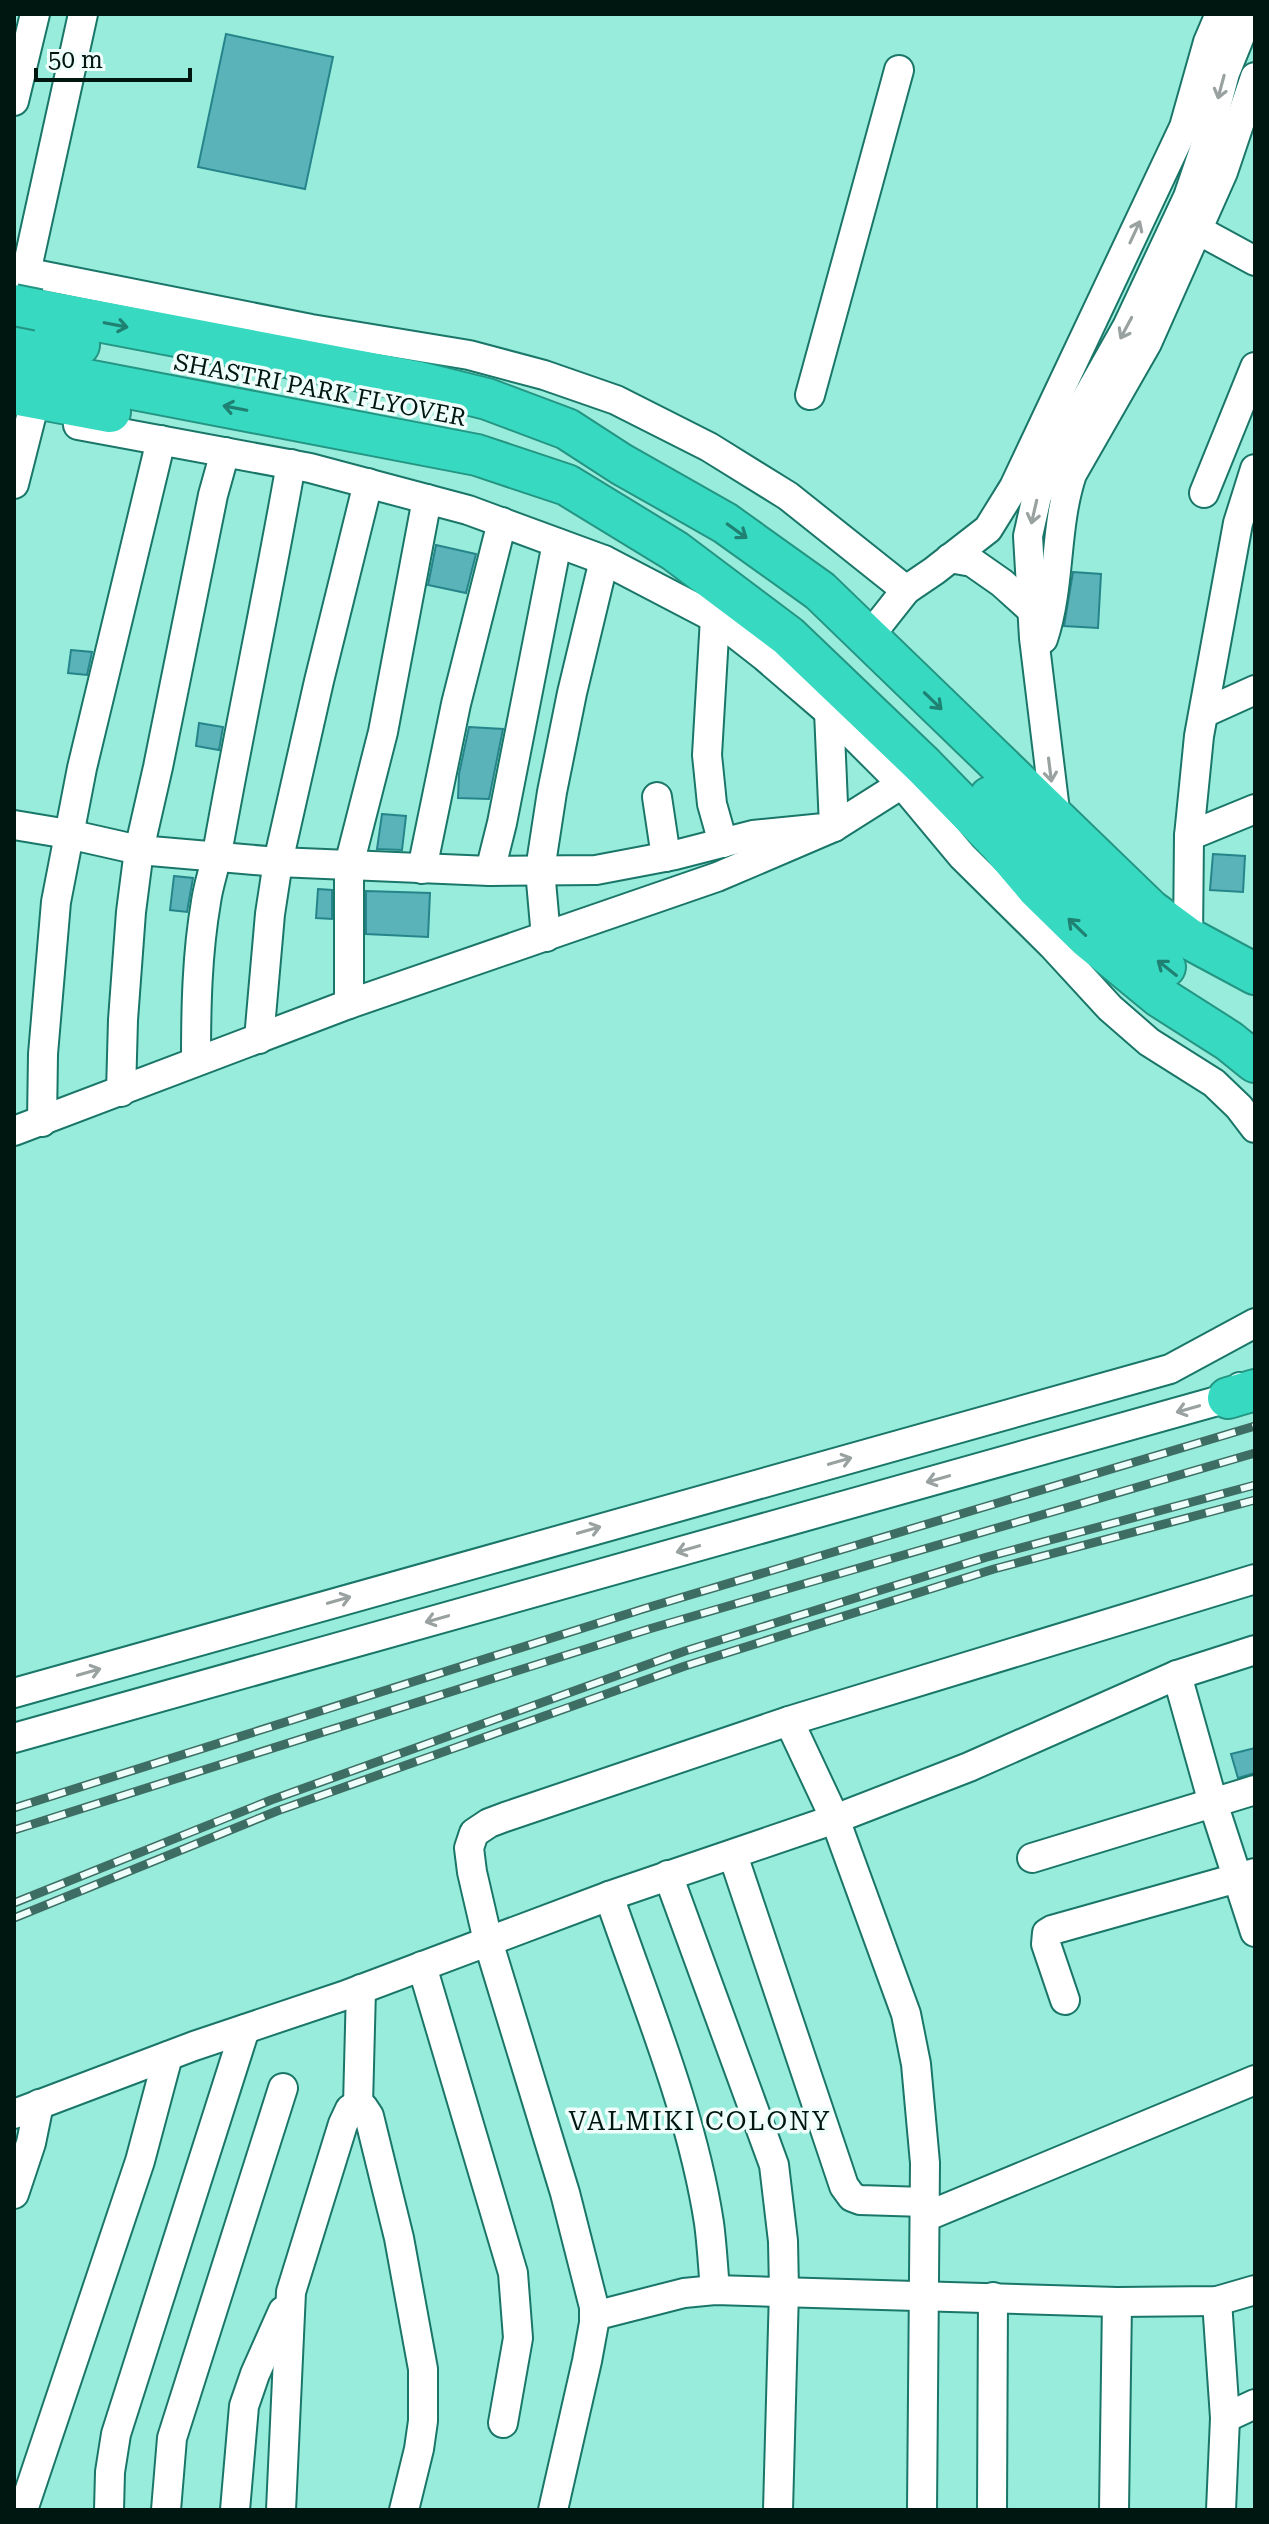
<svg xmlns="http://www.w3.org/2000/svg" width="1269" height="2524" viewBox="0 0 1269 2524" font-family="'Roboto Serif',serif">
	<rect width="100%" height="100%" fill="#98ecdb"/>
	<g fill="#5ab3b8" stroke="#26858a" stroke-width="2">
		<polygon points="226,34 333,57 305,189 198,167"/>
		<polygon points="436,545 476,554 466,593 428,585"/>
		<polygon points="1073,572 1101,574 1098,628 1064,626"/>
		<polygon points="71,650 92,652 87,675 68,673"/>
		<polygon points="199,723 223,727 219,750 196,746"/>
		<polygon points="469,727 503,729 489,799 458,798 459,774"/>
		<polygon points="382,814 406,816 402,850 377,849"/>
		<polygon points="1213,854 1245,856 1243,892 1210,890"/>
		<polygon points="174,876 193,878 187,912 170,910"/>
		<polygon points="318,889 332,890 332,919 316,918"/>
		<polygon points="366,891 430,893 428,937 366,934"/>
		<polygon points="1255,1748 1255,1773 1238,1778 1231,1754"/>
	</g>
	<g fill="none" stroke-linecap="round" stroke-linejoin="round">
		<g stroke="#197668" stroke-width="32">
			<g id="minor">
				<polyline points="14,101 35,14"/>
				<polyline points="1198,230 1255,261"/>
				<polyline points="14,270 311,329 469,355 544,375 616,400 709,447 788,496 906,590"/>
				<polyline points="22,291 83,14"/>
				<polyline points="810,395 899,70"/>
				<polyline points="78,425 310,468 468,510 604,560 715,618 765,657 836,718 902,784 962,856 1052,945 1110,1008 1149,1042 1214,1083 1239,1107 1255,1128"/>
				<polyline points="14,484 31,417"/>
				<polyline points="1204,493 1255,367"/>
				<polyline points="950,558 972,562 1002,583 1033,611"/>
				<polyline points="715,618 707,755 712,804 723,843"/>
				<polyline points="868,638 906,590 934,571 988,529 1014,487 1184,127 1208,42 1220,14"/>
				<path d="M1043,639C1061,585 1054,528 1072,474L1147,343L1223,172L1255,77"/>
				<polyline points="1204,713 1255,690"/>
				<polyline points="657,797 666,857"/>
				<polyline points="1056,819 1034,638 1028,536 1037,496 1063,440 1127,327 1188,197 1207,141 1225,73 1249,14"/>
				<polyline points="14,825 68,834 139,850 278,862 490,871 596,870 675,855 753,835 834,827 829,711"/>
				<polyline points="1189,836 1255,809"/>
				<polyline points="422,869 456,704 502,522"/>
				<polyline points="490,871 502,823 557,543"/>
				<polyline points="546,937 540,870 552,792 572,693 604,560"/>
				<polyline points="1188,938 1189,836 1199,736 1238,523 1255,469"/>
				<polyline points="349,1004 349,865 383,732 427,499"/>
				<polyline points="259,1039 270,914 278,862 319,681 368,483"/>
				<path d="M196,1060C196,1007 197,954 206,902C208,886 214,870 217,854C240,724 268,595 291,464"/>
				<polyline points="121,1092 123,1020 131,912 139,850 158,767 213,495 225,452"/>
				<polyline points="42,1122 43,1054 56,902 82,768 161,440"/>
				<polyline points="14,1131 349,1004 717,877 834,827 902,784"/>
				<polyline points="1177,1675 1213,1803 1255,1932"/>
				<polyline points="14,1693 1170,1369 1255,1323"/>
				<polyline points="789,1721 835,1819 906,2014 916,2064 925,2163 922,2510"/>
				<polyline points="14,1738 1228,1398 1240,1387"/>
				<polyline points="733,1855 844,2186 852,2197 860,2200 925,2202"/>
				<polyline points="1032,1858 1255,1790"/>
				<polyline points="668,1875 774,2165 783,2241 784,2290 778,2510"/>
				<path d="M609,1896C645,2001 692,2112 709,2223C712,2245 713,2267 715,2290"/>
				<polyline points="422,1966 513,2273 518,2338 503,2423"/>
				<polyline points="1065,2000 1046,1944 1047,1933 1052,1930 1255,1873"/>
				<polyline points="358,2105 363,2107 369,2116 399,2238 423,2369 423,2421 419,2449 404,2510"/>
				<polyline points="358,2105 361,1989"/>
				<polyline points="14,2114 194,2046 343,1996 609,1896 835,1819 969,1767 1177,1675 1255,1650"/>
				<polyline points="14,2194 31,2143 39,2104"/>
				<polyline points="925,2217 1255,2080"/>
				<polyline points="1217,2301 1225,2418 1221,2510"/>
				<polyline points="594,2316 684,2293 715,2290 1117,2302 1217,2301 1255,2290"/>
				<polyline points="1225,2418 1255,2404"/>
				<polyline points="23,2510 140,2161 168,2056"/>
				<polyline points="109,2510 110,2472 116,2434 245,2029"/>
				<polyline points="166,2510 172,2438 283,2088"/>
				<polyline points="235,2510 244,2406 255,2374 283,2311"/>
				<polyline points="281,2510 291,2292 343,2124 350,2109 358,2105"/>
				<polyline points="553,2510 587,2361 594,2323 594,2307 565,2193 488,1941 472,1872 469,1848 474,1833 489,1823 505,1817 789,1721 1255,1579"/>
				<polyline points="992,2510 993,2297"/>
				<polyline points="1114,2510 1117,2302"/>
			</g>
		</g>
		<g stroke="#249583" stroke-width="44">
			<g id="highway">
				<polyline points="39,310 418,382 487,399 567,429 621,464 725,523 820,591 1150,910 1188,938 1255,974"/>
				<polyline points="14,333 79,345"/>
				<polyline points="14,366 477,455 567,485 675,551 788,636 924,766 999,843 1038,889 1087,937 1160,997 1229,1041 1255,1062"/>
				<polyline points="14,394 110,412"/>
				<path d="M990,797C1049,853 1103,914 1165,967"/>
				<polyline points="1228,1398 1255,1390"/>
			</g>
		</g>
		<use href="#minor" stroke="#fff" stroke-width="28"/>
		<use href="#highway" stroke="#37d9c1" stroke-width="40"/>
		<g stroke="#3e6d63" stroke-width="9">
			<g id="rail">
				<polyline points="14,1808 643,1609 1255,1426"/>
				<polyline points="14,1830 649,1629 1255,1453"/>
				<polyline points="14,1903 271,1800 685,1651 987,1557 1255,1485"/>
				<polyline points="14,1918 277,1811 685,1666 994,1569 1255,1500"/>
			</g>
		</g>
		<use href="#rail" stroke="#effefa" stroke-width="6" stroke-dasharray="18" stroke-linecap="butt"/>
		<g stroke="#249583" stroke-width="44" stroke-linecap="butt">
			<polyline id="highway-bridge" points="14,305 39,310"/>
		</g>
		<use href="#highway-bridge" stroke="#37d9c1" stroke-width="40"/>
	</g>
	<defs><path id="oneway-shaft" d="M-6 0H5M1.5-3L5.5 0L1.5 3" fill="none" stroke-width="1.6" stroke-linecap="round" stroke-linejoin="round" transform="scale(2)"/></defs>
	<g stroke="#99a2a0">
		<use href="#oneway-shaft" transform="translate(1221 87) rotate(105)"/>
		<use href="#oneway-shaft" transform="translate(1135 232) rotate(-65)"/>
		<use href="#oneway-shaft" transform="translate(1126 328) rotate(118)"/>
		<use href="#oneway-shaft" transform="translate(1034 512) rotate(103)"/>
		<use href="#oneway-shaft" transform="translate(1050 770) rotate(83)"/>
		<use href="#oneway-shaft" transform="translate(1188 1409) rotate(164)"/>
		<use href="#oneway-shaft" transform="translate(840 1461) rotate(-16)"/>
		<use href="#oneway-shaft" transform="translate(938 1479) rotate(164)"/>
		<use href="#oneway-shaft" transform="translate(589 1530) rotate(-16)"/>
		<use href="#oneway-shaft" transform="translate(688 1549) rotate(164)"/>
		<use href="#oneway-shaft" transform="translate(339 1600) rotate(-16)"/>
		<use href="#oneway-shaft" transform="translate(437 1619) rotate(164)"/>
		<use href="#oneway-shaft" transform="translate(89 1672) rotate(-16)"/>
	</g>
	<g stroke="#1e8172">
		<use href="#oneway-shaft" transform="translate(116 325) rotate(11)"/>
		<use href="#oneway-shaft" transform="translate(235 408) rotate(-169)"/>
		<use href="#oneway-shaft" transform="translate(737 531) rotate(36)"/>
		<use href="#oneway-shaft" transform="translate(933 701) rotate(44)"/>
		<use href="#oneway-shaft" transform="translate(1077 927) rotate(-136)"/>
		<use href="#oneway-shaft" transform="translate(1167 968) rotate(-142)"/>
	</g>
	<g text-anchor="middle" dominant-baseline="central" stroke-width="7" stroke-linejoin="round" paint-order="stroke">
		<g font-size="24" fill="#001611" stroke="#effefa">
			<text transform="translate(320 390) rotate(11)">SHASTRI PARK FLYOVER</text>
		</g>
		<g font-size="26" letter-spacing="2" fill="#001611" stroke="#effefa">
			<text x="700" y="2121">VALMIKI COLONY</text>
		</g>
	</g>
	<rect width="1269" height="2524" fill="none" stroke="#001611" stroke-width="32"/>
	<path d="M36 68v12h154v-12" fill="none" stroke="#001611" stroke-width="4"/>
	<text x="48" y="68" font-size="24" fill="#001611" stroke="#effefa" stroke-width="6" paint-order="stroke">50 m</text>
</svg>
